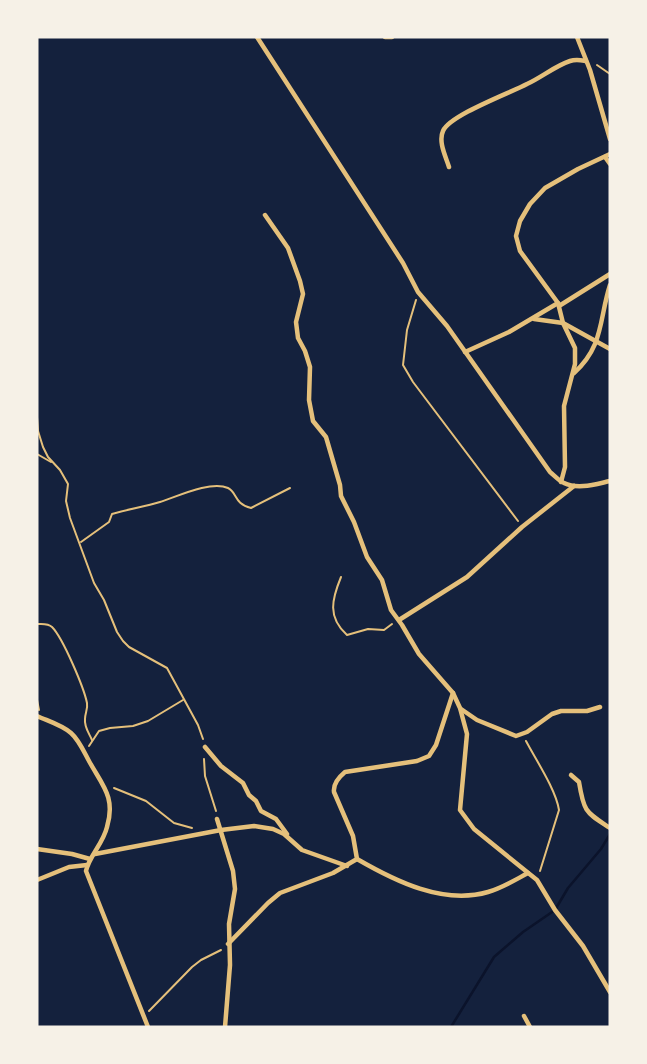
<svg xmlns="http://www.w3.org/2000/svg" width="647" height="1064" viewBox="0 0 647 1064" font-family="Overpass,sans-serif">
	<rect width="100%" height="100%" fill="#14213d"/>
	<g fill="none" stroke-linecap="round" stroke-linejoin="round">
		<polyline stroke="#0b132b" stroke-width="2.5" points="451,1027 494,957 523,932 555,910 568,888 601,849 610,834"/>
		<g stroke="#e5c07b" stroke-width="2">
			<polyline points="597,65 610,74"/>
			<polyline points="416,300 407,330 403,365 413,382 518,521"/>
			<polyline points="37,417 38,431 43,447 48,457 60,470 68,484 66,501 70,518 94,583 104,600 117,632 123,641 129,647 167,668 198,725 203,739"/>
			<polyline points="37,454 51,462"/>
			<path d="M81,542L109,522L112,514C128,509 144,507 160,502C176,497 211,480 228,488C237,492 234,504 251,508L290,488"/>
			<path d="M341,577C332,599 327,617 347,635L368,629L384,630L392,624"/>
			<path d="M37,624C42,624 48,623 52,627C63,638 84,688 87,703C88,709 85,713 85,719C84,727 89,733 92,740"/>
			<polyline points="37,700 39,710"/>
			<path d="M526,741C536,760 556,790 559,810L540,871"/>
			<polyline points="89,746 99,731 110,728 133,726 148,721 183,700"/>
			<polyline points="204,759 205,776 216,811"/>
			<polyline points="114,788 146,801 174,823 192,828"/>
			<polyline points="149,1011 192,967 201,960 221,950"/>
		</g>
		<g stroke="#e5c07b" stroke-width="4.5">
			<path d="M257,37L403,263L418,292L447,326L550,472C555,476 559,481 564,483C578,490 596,484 610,481"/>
			<polyline points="385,37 392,37"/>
			<polyline points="577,37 590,70 610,139"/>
			<polyline points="605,157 610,164"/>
			<path d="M449,167C446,157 438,142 443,131C450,115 510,93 527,84C542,77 555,66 570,61C576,59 580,60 586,61"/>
			<polyline points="265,215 288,248 300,281 303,294 296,322 298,338 305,351 310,367 309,400 313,421 326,437 340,485 341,496 354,522 367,557 382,580 391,610 402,625 419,654 453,693 460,708 467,734 460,810 474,829 537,880 555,910 583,946 610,992"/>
			<polyline points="559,306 610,274"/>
			<polyline points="534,319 563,323 610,349"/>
			<polyline points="465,352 509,332 558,303"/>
			<path d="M574,373C604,346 599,319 610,285"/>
			<polyline points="561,482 565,467 564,406 575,364 575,348 563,323 558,303 520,251 516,236 520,221 530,204 545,188 578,169 610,154"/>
			<polyline points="399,620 467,577 522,527 574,486"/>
			<polyline points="461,709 477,720 516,736 527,732 552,714 561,711 587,711 600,707"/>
			<path d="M37,716C48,721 62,725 71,733C79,740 84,752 89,761C102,785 116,797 107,827C103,844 89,856 86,871L148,1027"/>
			<polyline points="205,747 221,766 243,783 249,795 256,801 261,811 276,819 287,834"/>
			<path d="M571,775L579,782C584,813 586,812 610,828"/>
			<polyline points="217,819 233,871 235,889 229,924 230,965 225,1027"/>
			<polyline points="37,849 72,854 90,859"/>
			<polyline points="95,854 221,830 254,826 273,829 284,834 302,850 347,866"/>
			<path d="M357,859C395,881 443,905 488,892C502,888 515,880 528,873"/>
			<polyline points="37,880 69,867 87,865"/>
			<path d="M228,944L268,903L280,893L333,873L357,859L353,836L334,792C333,784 339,777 345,772L417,761L429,756L436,745L453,693"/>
			<polyline points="524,1016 530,1027"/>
		</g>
	</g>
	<rect width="647" height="1064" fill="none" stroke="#f6f1e7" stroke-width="77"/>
</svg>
